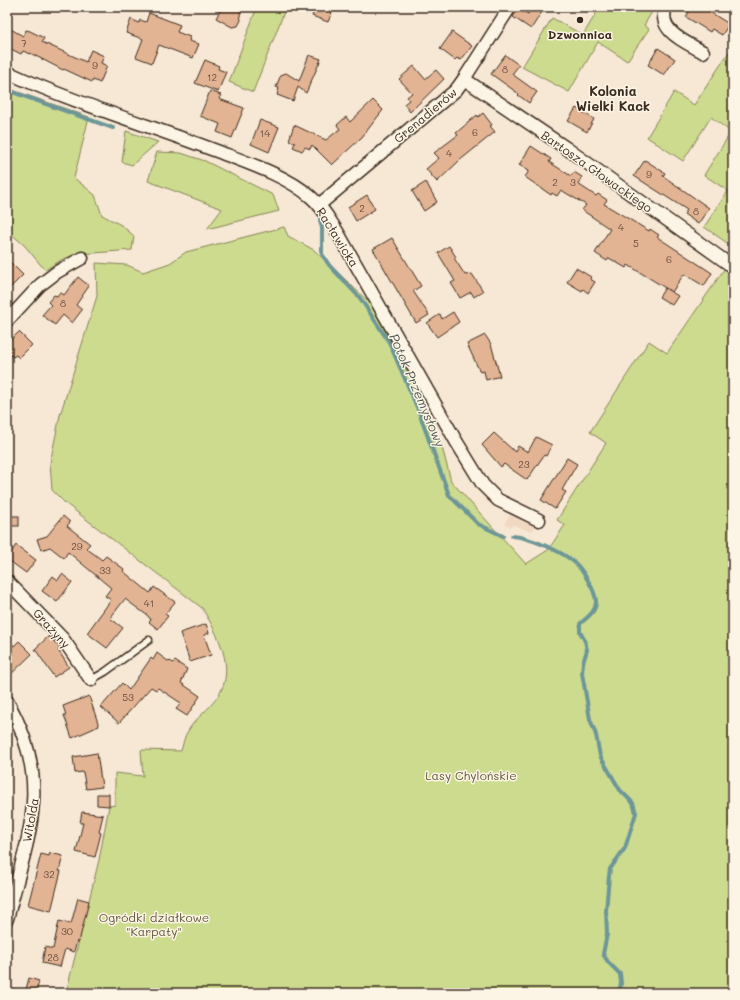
<svg xmlns="http://www.w3.org/2000/svg" width="740" height="1000" viewBox="0 0 740 1000" font-family="Mali,sans-serif">
	<rect width="100%" height="100%" fill="#f7e8d5"/>
	<filter id="ink" filterUnits="userSpaceOnUse"><feTurbulence type="fractalNoise" baseFrequency=".025" numOctaves="2"/><feDisplacementMap in="SourceGraphic" scale="8" xChannelSelector="R" yChannelSelector="G"/><feConvolveMatrix kernelMatrix="1 2 1 2 8 2 1 2 1" color-interpolation-filters="sRGB"/></filter>
	<g filter="url(#ink)">
		<polygon fill="#f1d8c2" points="511,513 533,522 535,526 533,530 529,531 513,525 511,527 504,524"/>
		<g fill="#cddb8f" stroke="#848256">
			<polygon points="257,7 286,7 253,92 229,82"/>
			<polygon points="600,7 655,7 644,25 649,29 627,61 598,42 569,92 522,67 552,18 583,35"/>
			<polygon points="733,46 733,247 704,227 728,191 704,175 731,132 711,117 683,161 647,137 674,92 694,105"/>
			<polygon points="7,88 89,117 74,178 95,195 102,215 121,225 134,236 132,250 81,254 63,259 45,270 25,246 7,230"/>
			<polygon points="126,131 158,142 132,165 122,162"/>
			<polygon points="157,152 181,153 205,161 273,195 279,211 207,229 222,209 148,181"/>
			<path d="M284,227L288,236L314,250L370,303L420,395L442,447L451,481L526,564L548,550L565,525L557,520L606,443L590,432L649,341L667,353L725,268L730,271L733,265V993H66L99,860L109,806L115,805V773L143,776L141,750L181,751C183,745 184,736 188,731C195,718 210,709 218,696C237,668 217,633 202,608L65,503L52,490L50,463L60,415L97,296L96,263L127,265L143,272L170,263L186,252Z"/>
		</g>
		<g fill="none" stroke-linecap="round" stroke-linejoin="round">
			<g stroke="#6d9698" stroke-width="4">
				<polyline points="7,90 113,128"/>
				<polyline points="320,220 322,228 322,254 329,265 360,298 389,342 417,407 449,495 478,524 503,536"/>
				<path d="M512,536C529,537 561,551 574,562C582,569 596,591 596,602C596,612 586,618 580,624V632L585,641L587,650L583,663L582,673L590,719L596,735L600,756L620,790L633,803L636,813L625,848L610,869L609,876L606,911L607,934L603,954L608,962L620,974L621,983L619,993"/>
			</g>
		</g>
		<g fill="#e3b494" stroke="#3b2a1e">
			<polygon points="222,7 243,7 240,13 241,20 238,26 232,27 216,18"/>
			<polygon points="316,7 334,7 328,22 312,16"/>
			<polygon points="532,7 545,7 531,29 513,17 518,8 528,14"/>
			<polygon points="692,7 713,7 710,12 729,24 722,35 712,29 710,32 686,17"/>
			<polygon points="149,13 180,25 177,32 190,37 189,41 199,44 193,58 159,45 152,63 136,57 143,39 126,33 131,19 139,23 140,20 146,22"/>
			<polygon points="7,27 23,36 26,30 30,31 44,38 42,42 86,62 91,50 104,56 101,63 107,66 100,83 93,80 92,82 64,69 63,70 30,53 30,54 23,51 21,54 7,47"/>
			<polygon points="452,32 472,46 461,60 457,58 455,60 440,49"/>
			<polygon points="658,48 675,59 664,75 648,65"/>
			<polygon points="309,55 321,59 306,93 298,87 293,101 277,95 279,88 276,87 280,77 283,74 286,73 299,81"/>
			<polygon points="505,55 519,65 512,74 537,92 529,103 518,95 519,94 491,74"/>
			<polygon points="205,60 219,66 218,69 226,72 218,92 195,83"/>
			<polygon points="414,66 425,79 436,70 444,79 410,112 404,104 409,100 407,97 412,93 399,79"/>
			<polygon points="210,91 221,95 219,99 244,108 232,138 217,132 220,124 200,116"/>
			<polygon points="373,100 383,110 362,137 332,165 312,145 310,149 305,147 302,151 293,147 295,143 289,140 294,125 326,140 340,129 337,125 346,117 350,122"/>
			<polygon points="576,108 594,119 587,132 568,121"/>
			<polygon points="483,113 492,125 490,126 495,132 459,161 437,182 426,169 439,158 434,153 458,135 456,133 477,115 478,117"/>
			<polygon points="260,120 279,127 269,152 251,144"/>
			<polygon points="531,146 551,159 549,162 571,176 574,172 582,177 578,184 596,196 598,194 607,200 604,204 649,231 650,229 659,235 657,237 712,273 704,286 684,274 672,292 628,265 626,268 609,258 607,261 595,253 610,229 582,210 586,205 561,190 557,196 552,193 551,195 525,177 529,171 519,165"/>
			<polygon points="645,160 665,173 663,176 709,208 698,224 684,214 687,210 634,176"/>
			<polygon points="426,182 437,202 424,211 412,191"/>
			<polygon points="367,195 375,209 356,221 348,207"/>
			<polygon points="392,238 421,286 413,291 429,315 416,323 373,249"/>
			<polygon points="449,246 456,257 454,258 465,275 472,274 483,291 474,297 471,292 460,298 451,283 455,281 438,253"/>
			<polygon points="7,259 23,275 7,291"/>
			<polygon points="576,268 591,277 590,279 595,282 588,293 583,289 582,291 567,282"/>
			<polygon points="78,277 89,286 76,305 82,310 72,323 63,315 55,325 42,315 51,305 48,302 54,295 57,296 60,292 64,295"/>
			<polygon points="665,288 678,296 672,305 659,297"/>
			<polygon points="453,312 459,322 437,337 427,323 440,314 442,319"/>
			<polygon points="19,332 32,345 19,358 16,355 13,357 7,351 7,343"/>
			<polygon points="485,335 491,344 500,376 486,380 484,371 480,372 467,344"/>
			<polygon points="494,433 515,452 518,446 528,452 536,437 552,445 546,456 544,455 527,480 504,464 501,467 482,445"/>
			<polygon points="567,458 577,464 562,490 566,492 555,509 541,500"/>
			<rect x="7" y="516" width="12" height="10"/>
			<polygon points="63,516 70,522 67,526 90,544 86,548 102,560 106,556 124,569 123,571 150,593 154,587 175,602 165,614 168,616 158,629 149,622 151,620 148,616 125,599 110,618 123,628 107,648 87,633 111,600 105,596 111,588 68,552 64,558 50,547 41,550 37,539 47,536"/>
			<polygon points="16,545 36,560 26,573 7,559"/>
			<polygon points="62,574 72,582 57,602 42,591 53,576 58,580"/>
			<polygon points="206,624 209,633 204,635 211,655 190,662 180,633"/>
			<polygon points="49,636 60,648 58,650 69,667 54,677 35,649"/>
			<polygon points="7,638 14,646 19,641 32,654 7,678"/>
			<polygon points="157,653 169,662 170,661 173,663 175,661 187,669 181,683 200,696 187,716 176,709 181,703 158,688 156,690 151,687 119,723 101,707 122,683 129,690 151,658 153,660"/>
			<polygon points="89,696 99,726 72,738 64,715 66,715 63,706"/>
			<polygon points="97,753 102,787 86,789 83,772 75,773 73,757"/>
			<polygon points="97,794 109,794 109,806 97,805"/>
			<polygon points="82,812 103,815 99,832 101,833 95,857 76,852 83,823 80,823"/>
			<polygon points="50,853 63,856 59,871 61,871 51,911 28,905 41,854 49,856"/>
			<polygon points="78,898 89,901 79,942 77,941 74,952 65,949 60,967 42,963 45,947 53,949 59,921 71,924"/>
			<polygon points="29,978 39,981 36,993 25,993"/>
		</g>
		<g fill="none" stroke-linecap="round" stroke-linejoin="round">
			<g stroke="#3b2a1e" stroke-width="9">
				<polyline id="lane" points="91,680 105,672 149,640"/>
			</g>
			<g stroke="#3b2a1e" stroke-width="15">
				<g id="street">
					<path d="M666,7C656,31 686,42 703,52"/>
					<path d="M7,72C74,103 145,124 214,150C245,162 286,175 311,197C323,207 330,221 338,233L456,441L483,485L498,500L539,520"/>
					<polyline points="464,79 566,148 729,264"/>
					<polyline points="319,205 456,90 464,79 510,7"/>
					<polyline points="7,321 40,285 57,272 82,258"/>
					<polyline points="7,581 63,639 91,680"/>
					<path d="M7,701C54,783 28,835 7,919"/>
				</g>
			</g>
			<use href="#lane" stroke="#fcf5e5" stroke-width="6"/>
			<use href="#street" stroke="#fcf5e5" stroke-width="12"/>
		</g>
	</g>
	<circle fill="#3b2a1e" stroke="#fcf5e5" stroke-width="1.5" cx="580" cy="20" r="4"/>
	<g text-anchor="middle" dominant-baseline="central" stroke-width="3" stroke-linejoin="round" paint-order="stroke">
		<g font-size="10" fill="#654c3c">
			<text x="24" y="43">7</text>
			<text x="95" y="65">9</text>
			<text x="505" y="69">8</text>
			<text x="212" y="77">12</text>
			<text x="475" y="132">6</text>
			<text x="265" y="133">14</text>
			<text x="449" y="153">4</text>
			<text x="649" y="174">9</text>
			<text x="555" y="182">2</text>
			<text x="573" y="182">3</text>
			<text x="362" y="208">2</text>
			<text x="696" y="211">8</text>
			<text x="621" y="227">4</text>
			<text x="636" y="243">5</text>
			<text x="669" y="259">6</text>
			<text x="63" y="303">8</text>
			<text x="524" y="464">23</text>
			<text x="77" y="546">29</text>
			<text x="105" y="570">33</text>
			<text x="149" y="603">41</text>
			<text x="128" y="697">53</text>
			<text x="49" y="874">32</text>
			<text x="67" y="931">30</text>
			<text x="53" y="957">28</text>
		</g>
		<g font-size="12" font-weight="bold" fill="#3b2a1e" stroke="#fcf5e5">
			<text x="580" y="34">Dzwonnica</text>
		</g>
		<g font-size="12" fill="#3b2a1e" stroke="#fcf5e5">
			<text transform="translate(425 115) rotate(-40)">Grenadierów</text>
			<text transform="translate(597 171) rotate(35)">Bartosza Głowackiego</text>
			<text transform="translate(338 237) rotate(58)">Racławicka</text>
			<text transform="translate(52 628) rotate(48)">Grażyny</text>
			<text transform="translate(30 820) rotate(-80)">Witolda</text>
		</g>
		<g font-size="12" fill="#60563a" stroke="#fcf5e5">
			<text x="471" y="775">Lasy Chylońskie</text>
			<text x="154" y="917">Ogródki działkowe<tspan x="154" dy="14">"Karpaty"</tspan></text>
		</g>
		<g font-size="13" font-weight="bold" fill="#3b2a1e" stroke="#fcf5e5">
			<text x="613" y="90">Kolonia<tspan x="613" dy="15">Wielki Kack</tspan></text>
		</g>
		<g font-size="13" font-style="italic" fill="#505751" stroke="#fcf5e5">
			<text transform="translate(418 390) rotate(67)">Potok Przemysłowy</text>
		</g>
	</g>
	<rect width="740" height="1000" fill="none" stroke="#fcf5e5" stroke-width="24"/>
	<rect x="12" y="12" width="716" height="976" fill="none" stroke="#3b2a1e" stroke-width="1.5" filter="url(#ink)"/>
</svg>
